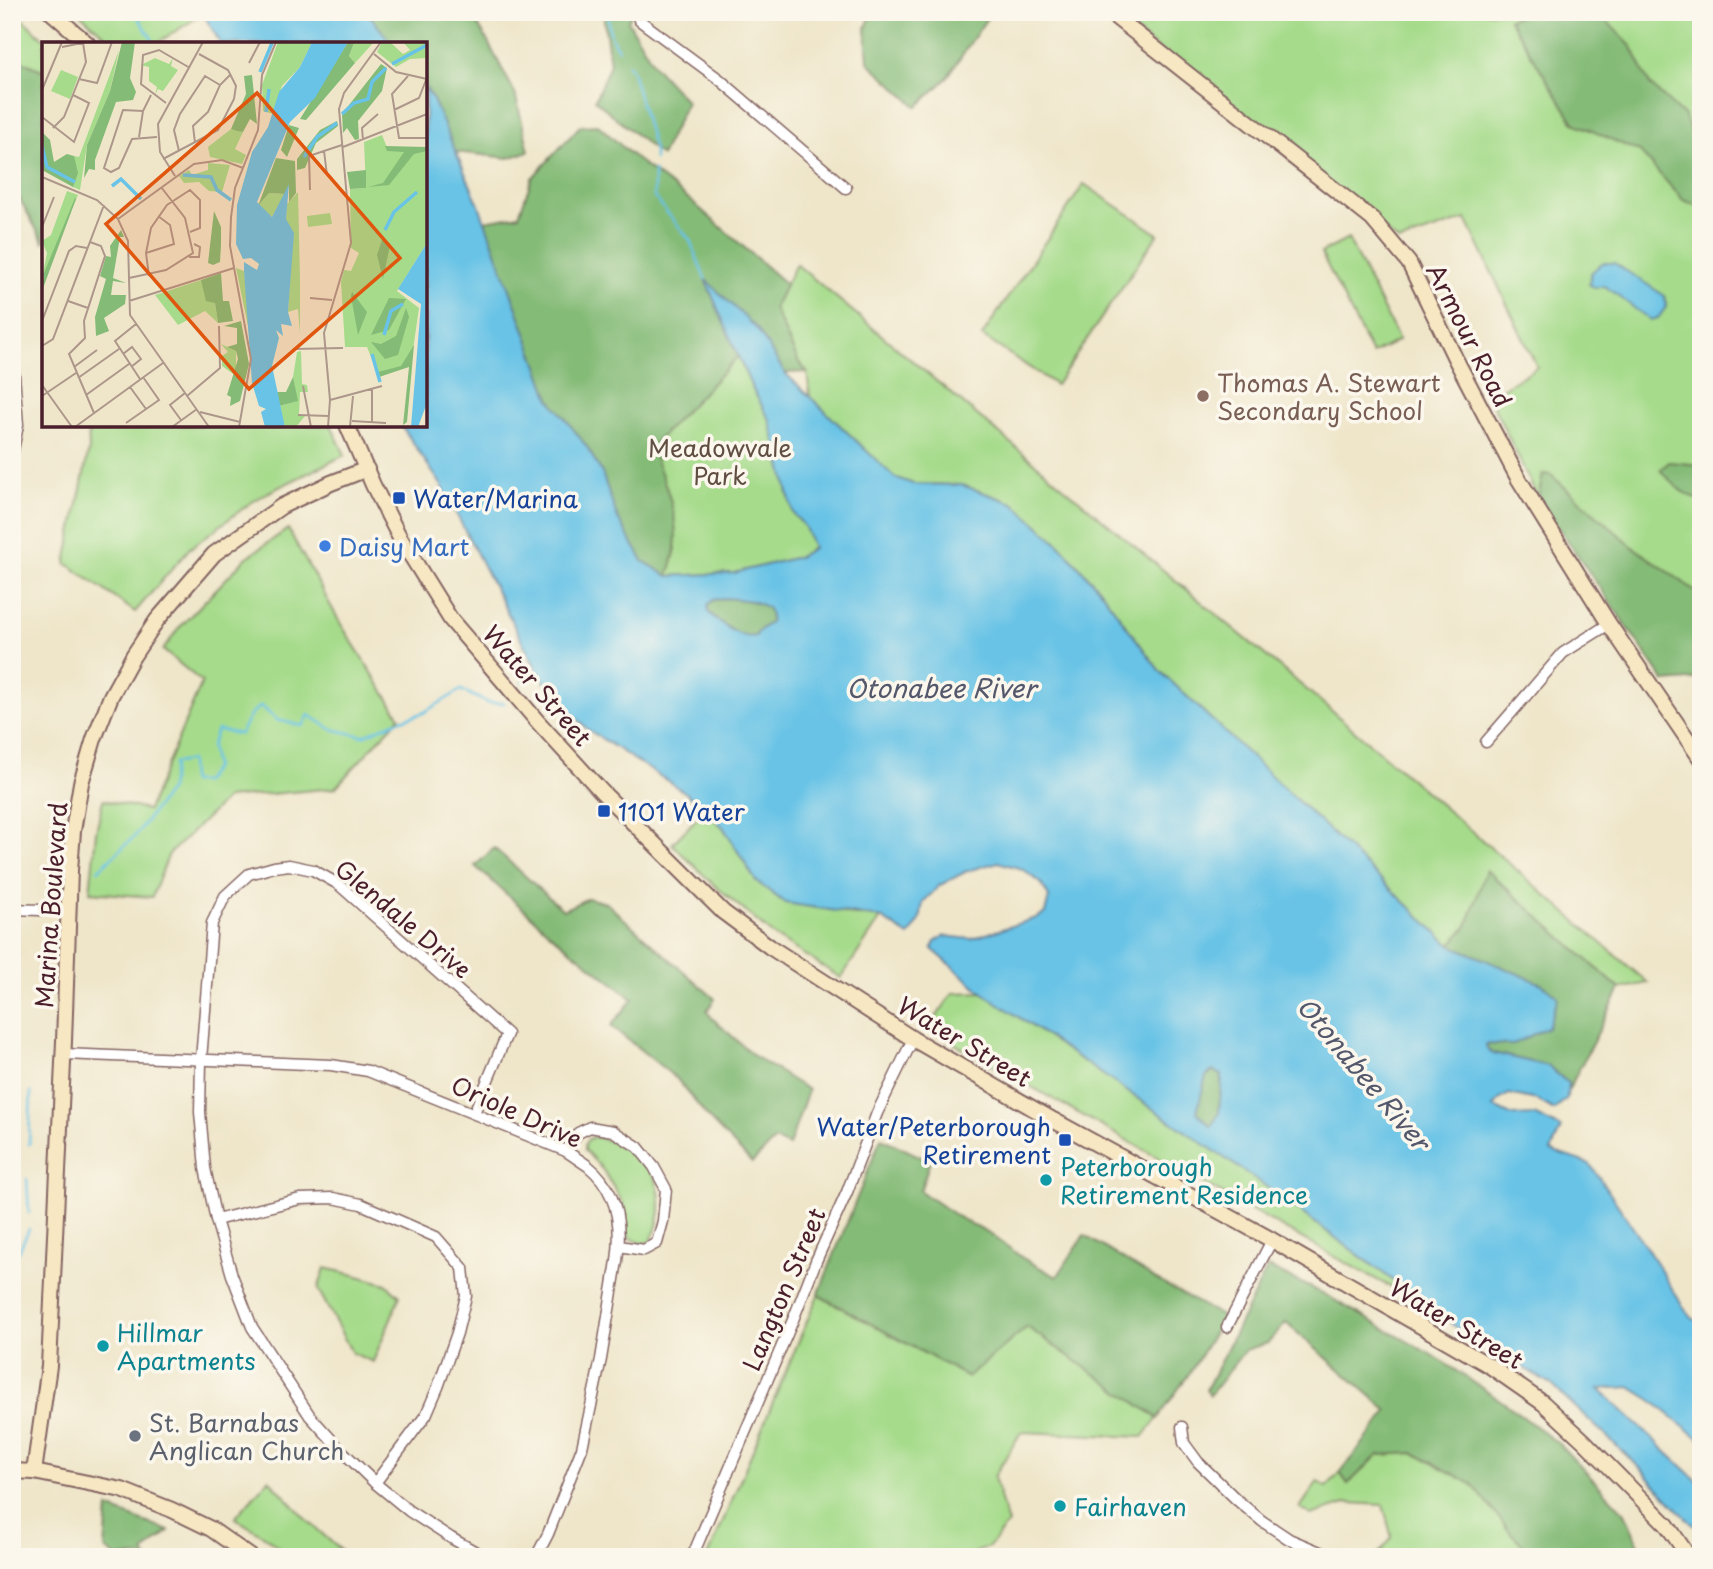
<svg xmlns="http://www.w3.org/2000/svg" width="1713" height="1569" viewBox="0 0 1713 1569" font-family="'Playpen Sans',sans-serif">
	<rect width="100%" height="100%" fill="#fbf7ec"/>
	<filter id="ink" filterUnits="userSpaceOnUse"><feTurbulence type="fractalNoise" baseFrequency=".0143" numOctaves="2"/><feDisplacementMap in="SourceGraphic" scale="14" xChannelSelector="R" yChannelSelector="G"/><feConvolveMatrix kernelMatrix="1 2 1 2 8 2 1 2 1" color-interpolation-filters="sRGB"/></filter>
	<filter id="wash" filterUnits="userSpaceOnUse"><feTurbulence type="fractalNoise" baseFrequency=".00686" numOctaves="4" result="noise"/><feDisplacementMap in="SourceGraphic" scale="28" xChannelSelector="R" yChannelSelector="G"/><feGaussianBlur stdDeviation="1.57" result="paint"/><feColorMatrix in="noise" values="0 0 0 0 0 0 0 0 0 0 0 0 0 0 0 0 0 1.4 0 .05"/><feComposite in="paint" operator="in"/></filter>
	<g filter="url(#wash)">
		<rect width="100%" height="100%" fill="#efe6ca"/>
		<g fill="#a6db8b" stroke="#787d5b" stroke-width="2">
			<polygon points="12,12 14,12 50,44 44,44 44,71 23,62 12,49"/>
			<polygon points="78,12 202,12 203,14 155,44 115,44"/>
			<polygon points="1112,12 1701,12 1701,595 1633,547 1543,474 1538,498 1489,397 1537,367 1466,219 1399,242"/>
			<polygon points="1084,184 1158,234 1056,385 982,336"/>
			<polygon points="1348,239 1399,340 1372,354 1321,253"/>
			<polygon points="796,264 1319,700 1648,983 1620,989 1487,871 1467,926 1450,945 1159,670 1099,589 1058,543 1013,503 962,485 913,484 894,477 810,397 807,372 798,361 774,308"/>
			<polygon points="738,356 752,388 770,420 793,513 805,527 813,548 798,557 734,573 668,576 676,549 651,447"/>
			<polygon points="88,425 331,425 345,455 267,493 249,504 189,549 135,612 66,563 89,449"/>
			<polygon points="288,529 342,626 400,717 335,788 227,798 169,854 152,897 90,892 96,832 103,800 148,810 202,682 163,650 179,628 246,558"/>
			<polygon points="705,810 723,827 756,881 847,914 881,918 841,978 773,935 713,884 672,844"/>
			<polygon points="982,992 1267,1187 1410,1293 1404,1294 1364,1273 928,1029 953,993"/>
			<path d="M594,1137C604,1138 611,1142 620,1146C628,1149 637,1153 643,1160C664,1182 665,1217 650,1242L642,1244L634,1240L627,1235L623,1203L603,1170L585,1150V1145L588,1139Z"/>
			<polygon points="325,1268 355,1275 386,1284 400,1296 373,1362 352,1353 318,1289"/>
			<polygon points="818,1295 968,1377 1027,1327 1158,1418 1143,1437 1021,1432 994,1477 1008,1524 989,1547 973,1553 973,1557 708,1557"/>
			<polygon points="1414,1453 1472,1484 1511,1533 1536,1557 1376,1557 1392,1538 1383,1505 1348,1503 1311,1515 1300,1508 1318,1481 1326,1487 1340,1473 1348,1484 1378,1455"/>
			<polygon points="269,1479 307,1520 348,1557 290,1557 266,1537 235,1518"/>
		</g>
		<g fill="#84bb77" stroke="#676d51" stroke-width="2">
			<polygon points="367,12 470,12 483,33 515,93 529,151 509,158 455,152 433,100 425,87 425,44 392,44"/>
			<polygon points="603,12 632,12 628,21 655,67 687,102 661,156 595,100 610,64"/>
			<polygon points="872,12 991,12 946,79 917,107 868,62 866,28"/>
			<polygon points="1531,12 1598,12 1632,47 1650,85 1685,117 1698,151 1701,152 1701,207 1683,200 1640,152 1574,123 1509,19"/>
			<polygon points="12,49 23,62 44,71 44,243 12,185"/>
			<path d="M598,125L636,159L690,200L786,284L774,308L798,361L807,372L785,373L757,329L706,281L738,356L651,447C663,479 680,514 675,549C674,558 671,567 668,576L643,561L617,519L602,473L587,447L550,399L484,221L519,215L532,178L580,126Z"/>
			<polygon points="1669,462 1701,465 1701,501 1681,491 1660,470"/>
			<polygon points="1543,474 1551,475 1633,547 1701,595 1701,679 1665,682 1538,498"/>
			<path d="M727,598L752,601L768,607L771,615L770,623L758,632L756,636C739,640 721,622 708,612L707,605L713,600Z"/>
			<polygon points="494,848 563,910 588,898 606,903 715,999 707,1011 712,1018 754,1056 808,1090 789,1146 775,1140 752,1163 710,1120 677,1079 611,1026 633,999 558,940 475,866"/>
			<polygon points="1486,870 1620,989 1569,1089 1568,1083 1548,1066 1493,1053 1487,1049 1486,1044 1542,984 1450,945 1467,926"/>
			<polygon points="1213,1071 1222,1075 1219,1113 1211,1127 1196,1112 1206,1075"/>
			<polygon points="881,1138 930,1161 920,1191 958,1217 993,1236 1024,1259 1057,1277 1084,1235 1155,1279 1223,1317 1193,1368 1158,1418 1027,1327 968,1377 818,1295"/>
			<polygon points="1268,1267 1322,1293 1437,1358 1506,1404 1560,1445 1625,1513 1641,1550 1633,1557 1536,1557 1511,1533 1472,1484 1414,1453 1378,1455 1348,1484 1340,1473 1388,1411 1286,1323 1268,1343 1245,1350 1210,1395 1206,1390"/>
			<polygon points="108,1508 169,1531 144,1552 147,1557 117,1557 105,1549"/>
		</g>
		<g fill="#68c3e6" stroke="#597188" stroke-width="2" fill-rule="evenodd">
			<polygon points="202,12 367,12 392,44 221,44"/>
			<path d="M425,87L433,100L479,205L550,399L587,447L602,473L618,519L643,561L668,576L734,573L798,557L813,548L805,527L793,513L770,420L752,388L705,279L757,329L785,373L894,477L913,484L962,485L1013,503L1058,543L1099,589L1159,670L1450,945L1542,984L1558,997L1548,1027L1512,1045L1486,1044L1487,1049L1493,1053L1548,1066L1568,1083L1567,1098L1554,1110L1537,1100L1509,1094L1499,1100L1494,1107L1513,1116L1534,1115L1561,1128L1551,1151L1590,1164L1644,1244L1683,1306L1692,1318L1701,1323V1440L1651,1400L1630,1387L1599,1389L1701,1484V1530L1691,1523L1637,1465L1552,1385L1456,1327L1267,1187L982,992L932,949L935,942L944,936L971,939L1036,918L1045,913L1049,897L1041,883L1022,869L998,862L967,871L940,885L923,902L920,920L909,936L881,918L785,903L756,881L723,827L686,793L587,729L555,697L537,670L442,486L401,425H425ZM727,598L752,601L767,607L771,615L770,622L758,632L756,636C739,640 720,622 708,612V605L713,600ZM1213,1071L1222,1075L1219,1113L1211,1127L1197,1112L1206,1076Z"/>
			<polygon points="1602,263 1614,263 1665,296 1666,307 1658,318 1650,320 1605,286 1595,288 1589,284 1591,273"/>
		</g>
		<g fill="none" stroke-linecap="round" stroke-linejoin="round">
			<g stroke="#68c3e6" stroke-width="2.5">
				<polyline points="135,12 155,44"/>
				<path d="M609,12C607,26 610,38 618,49"/>
				<polyline points="628,64 632,71 654,150 654,160"/>
				<polyline points="654,171 654,197 690,240 705,279"/>
				<polyline points="522,682 537,670"/>
				<polyline points="98,870 135,836 170,789 174,763 190,761 191,782 204,782 215,767 211,747 217,730 240,734 251,714 261,706 277,720 303,726 309,715 331,729 363,736 395,722 423,713 461,690 488,703 504,703"/>
				<polyline points="29,1144 31,1092"/>
				<polyline points="27,1179 29,1213"/>
				<polyline points="12,1255 17,1255 29,1229"/>
			</g>
		</g>
	</g>
	<g filter="url(#ink)">
		<g fill="none" stroke-linecap="round" stroke-linejoin="round">
			<g stroke="#846563" stroke-width="13">
				<g id="street">
					<polyline points="642,12 639,20 719,79 846,188"/>
					<polyline points="12,350 18,425 12,455"/>
					<polyline points="1486,742 1563,653 1609,624"/>
					<polyline points="12,909 68,911"/>
					<path d="M63,1054L331,1065L368,1071L566,1151C573,1156 581,1161 588,1166C618,1190 622,1226 617,1261L601,1359L582,1448L548,1534L536,1557"/>
					<polyline points="1699,1102 1701,1102"/>
					<polyline points="474,1113 507,1034 338,884 313,870 289,865 274,867 249,874 225,896 212,923 201,1060 200,1112 205,1168 216,1220 232,1275 252,1327 310,1416 339,1448 375,1483 409,1511 451,1538 485,1557"/>
					<polyline points="566,1151 578,1133 590,1127 613,1131 638,1147 654,1167 666,1189 663,1221 657,1243 644,1250 619,1246"/>
					<polyline points="216,1220 300,1199 333,1198 361,1204 436,1237 463,1268 466,1296 457,1333 438,1387 426,1415 375,1483"/>
					<polyline points="1227,1327 1272,1240"/>
					<polyline points="1182,1427 1184,1443 1198,1462 1237,1500 1262,1521 1289,1539 1332,1557"/>
					<polyline points="692,1557 793,1320 816,1261 847,1192 877,1113 913,1039"/>
				</g>
			</g>
			<g stroke="#846563" stroke-width="18">
				<g id="secondary">
					<polyline points="51,12 88,44"/>
					<polyline points="1109,12 1372,219 1409,263 1455,358 1518,478 1609,624 1701,759"/>
					<polyline points="347,425 373,485 400,538 451,620 538,722 602,792 723,912 770,947 913,1039 1053,1120 1272,1240 1490,1366 1543,1403 1584,1441 1667,1525 1689,1557"/>
					<polyline points="12,1471 34,1472 122,1490 172,1510 211,1529 251,1557"/>
					<polyline points="34,1472 49,1366 64,1041 70,870 73,831 81,783 94,739 111,696 133,656 157,620 214,554 282,506 331,483 367,469"/>
				</g>
			</g>
			<use href="#street" stroke="#fff" stroke-width="10"/>
			<use href="#secondary" stroke="#f7e8c3" stroke-width="14"/>
		</g>
	</g>
	<circle fill="#8d6e63" stroke="#fbf7ec" stroke-width="2.5" cx="1203" cy="396" r="7"/>
	<g fill="#1a4fb4" stroke="#fbf7ec" stroke-width="2.5">
		<rect x="392" y="491" width="14" height="14" rx="3.5"/>
		<rect x="597" y="804" width="14" height="14" rx="3.5"/>
		<rect x="1058" y="1133" width="14" height="14" rx="3.5"/>
	</g>
	<circle fill="#3f7fe0" stroke="#fbf7ec" stroke-width="2.5" cx="325" cy="546" r="7"/>
	<g fill="#0f9aa8" stroke="#fbf7ec" stroke-width="2.5">
		<circle cx="1046" cy="1180" r="7"/>
		<circle cx="103" cy="1346" r="7"/>
		<circle cx="1060" cy="1506" r="7"/>
	</g>
	<circle fill="#6b7280" stroke="#fbf7ec" stroke-width="2.5" cx="135" cy="1436" r="7"/>
	<g text-anchor="middle" dominant-baseline="central" stroke-width="7" stroke-linejoin="round" paint-order="stroke">
		<g font-size="24" fill="#4a1f2b" stroke="#fbf7ec">
			<text transform="translate(1470 335) rotate(63)">Armour Road</text>
			<text transform="translate(538 685) rotate(49)">Water Street</text>
			<text transform="translate(50 905) rotate(-86)">Marina Boulevard</text>
			<text transform="translate(404 918) rotate(40)">Glendale Drive</text>
			<text transform="translate(965 1041) rotate(31)">Water Street</text>
			<text transform="translate(517 1111) rotate(24)">Oriole Drive</text>
			<text transform="translate(783 1289) rotate(-67)">Langton Street</text>
			<text transform="translate(1457 1323) rotate(31)">Water Street</text>
		</g>
		<g font-size="24" fill="#785e54" stroke="#fbf7ec" text-anchor="start">
			<text x="1217" y="382">Thomas A. Stewart<tspan x="1217" dy="28">Secondary School</tspan></text>
		</g>
		<g font-size="24" fill="#614e43" stroke="#fbf7ec">
			<text x="720" y="447">Meadowvale<tspan x="720" dy="28">Park</tspan></text>
		</g>
		<g font-size="24" fill="#164399" stroke="#fbf7ec" text-anchor="start">
			<text x="413" y="498">Water/Marina</text>
			<text x="618" y="811">1101 Water</text>
			<text x="1051" y="1126" text-anchor="end">Water/Peterborough<tspan x="1051" dy="28">Retirement</tspan></text>
		</g>
		<g font-size="24" fill="#366cbe" stroke="#fbf7ec" text-anchor="start">
			<text x="339" y="546">Daisy Mart</text>
		</g>
		<g font-size="24" fill="#0d838f" stroke="#fbf7ec" text-anchor="start">
			<text x="1060" y="1166">Peterborough<tspan x="1060" dy="28">Retirement Residence</tspan></text>
			<text x="117" y="1332">Hillmar<tspan x="117" dy="28">Apartments</tspan></text>
			<text x="1074" y="1506">Fairhaven</text>
		</g>
		<g font-size="24" fill="#5b616d" stroke="#fbf7ec" text-anchor="start">
			<text x="149" y="1422">St. Barnabas<tspan x="149" dy="28">Anglican Church</tspan></text>
		</g>
		<g font-size="26" font-style="italic" fill="#54586c" stroke="#fbf7ec">
			<text x="941" y="687">Otonabee River</text>
			<text transform="translate(1364 1073) rotate(50)">Otonabee River</text>
		</g>
	</g>
	<g transform="translate(42 42)">
		<rect width="385" height="385" fill="#efe6ca"/>
		<path d="M236,0H270L258,25L240,44L231,72L221,69L220,43ZM332,0L313,21L307,14L312,1ZM340,0H348L361,12L368,8L361,0H385V16L368,17L354,25L335,10ZM77,8L68,49L45,103L38,148L31,145L32,114L37,115ZM113,16L127,22L131,16L129,24L136,28L121,49L116,47L113,53L115,45L107,39V25L99,23ZM19,28L36,35L28,57L9,49ZM189,87L201,90L193,107L204,113L200,122L168,115L166,105ZM340,93L346,108L385,105V201L355,249L377,266L369,322L337,335L325,305H303L299,240L302,228L309,229L317,211L309,206L308,147L324,146L322,100ZM166,121L188,123L180,150L167,149L157,140L142,141L137,134L147,128L150,133L166,128ZM25,149L36,153L0,237L5,211L0,199L9,193ZM256,150L258,237V292L256,267L246,270L250,206L244,177L245,162ZM227,151L243,152L230,175L216,164ZM288,171L290,182L266,185L265,174ZM194,226L202,229L209,295L207,289ZM159,238L173,261L176,281L163,269L136,283L113,253ZM179,302L194,309V334L180,324V314L186,310ZM259,309L260,342L265,343L266,350H258L257,373L263,374L254,385H243L237,364L255,359L251,335L255,310Z" fill="#a6db8b"/>
		<path d="M80,0H93L88,36L94,50L91,58L74,60L53,118V128L47,127L42,136L45,103L68,49ZM306,0H322L312,1L307,14L313,21L264,78L258,77ZM339,22L345,26L340,49L316,79L317,97L313,98L305,86L301,91L300,72ZM210,33L215,82L208,77L201,90L195,89L189,87L204,52L202,34ZM295,79L296,84L274,101L263,126L255,128V117L278,88ZM247,83L257,86L245,115L239,108ZM0,90L8,98L12,120L25,112L32,114L36,131L31,145L0,128ZM343,104L385,105V109L372,112L347,143L326,145L341,141L362,110L345,109ZM234,116L253,119L254,151L247,160V144L243,152L227,151L216,164ZM324,128V146L308,147L305,130ZM33,156L34,157L0,249L2,231ZM172,169L179,185V203L178,220L171,223L166,221ZM79,188L82,195H78L71,236L84,241L71,239L69,253H84L83,262L62,276L67,289L54,294L53,275L64,237L58,234L64,214L69,215L68,204ZM340,198L348,203L341,237L335,213ZM179,231L181,259H187L191,279L176,281L173,261L164,259L159,238ZM310,250L325,270L316,293L309,254ZM347,256L364,257L347,288L329,293ZM364,266L367,275L356,313L343,317L329,300L339,302L354,294ZM199,279L207,322L198,359L188,364L189,355L185,353L196,317L194,309L185,305L195,302V286L182,284ZM372,303L365,380L361,383L367,325L337,335L336,330L359,324ZM251,335L256,359L237,364L234,350H244Z" fill="#84bb77"/>
		<path d="M270,0H306L273,56L248,80L215,160L230,175L247,142L244,177L252,191L246,270L250,284L239,282L241,294L234,288L237,296L230,324L243,385H223L219,370L224,367L217,364L210,341L202,229V220L215,228L217,222L209,216L201,217L194,202L195,163L210,110L226,85L237,50L258,25ZM385,201V361L376,385H369L379,262L356,247Z" fill="#68c3e6"/>
		<path fill="none" stroke="#68c3e6" stroke-width="3.5" d="M350,22L385,3M218,30L230,1M224,70L227,47M300,72L312,61L326,57L330,40L344,26M0,104L5,125L33,140M262,115L275,95L295,81M141,133L169,135L175,148L189,158M70,144L79,137L99,157M343,188L352,170L375,150M342,293L349,269L361,262M330,312L338,340"/>
		<path fill="none" stroke="#ad968a" stroke-width="2" d="M20,5L45,0M332,12L354,30L385,37M207,21L218,0M366,34L350,52L357,96H385M37,37L55,41L70,0M0,48L20,0M124,61L99,42L101,13L117,8L148,26M352,68L377,56L384,38M101,69L81,68L62,126L69,130L77,126L90,97L115,95M0,75L32,100L47,61L31,53M11,86L22,75L44,20L41,1M97,95L101,69L109,53M321,98L320,86L336,72M153,101L151,84L166,70L178,43L189,32M301,105L385,72M137,109L132,88L138,72L163,34L178,43M282,109L285,133M121,117L176,88L192,57L194,44L186,28L157,12M133,134L118,110L116,82L161,0M0,135L55,158L76,177L86,199L88,273L167,385M268,148L267,114L300,103M76,177L152,122L180,118L201,126M0,185L12,155M48,200L59,204L63,214L42,279L43,296L27,312L52,371M104,211L132,202L128,183L116,174M147,215H157L158,205L152,202M107,234L104,211L109,186L125,163L148,148L158,158V186L148,190M87,236L124,228L151,211L143,176L119,145M268,256L290,258M26,259L46,266M87,259L192,226M0,279L27,209L34,204L45,206M94,282L73,299L98,337M0,304L11,297L62,163M251,307L301,306M81,312L90,305L99,317L89,325M32,325L55,308M36,336L77,307M0,343L30,385M261,344L269,385M88,345L104,367M44,353L87,322M0,354L34,331M145,354L178,326L177,284M288,358L340,344M158,370L198,380M256,373L287,374M139,378L128,363L143,351M310,379L344,381M84,381L117,358L101,335M330,381V347M33,385L121,321M130,385L155,367M197,385L209,317L188,204L189,175L193,146L216,88L220,33L234,0M286,385L288,358L282,291L309,201L297,67L302,51L339,0M308,385L311,354"/>
		<path fill="#e0560e" fill-opacity="0.15" stroke="#e0560e" stroke-width="3.5" d="M215,51L358,216L207,347L64,182Z"/>
		<rect width="385" height="385" fill="none" stroke="#4a1f2b" stroke-width="3.5"/>
	</g>
	<rect width="1713" height="1569" fill="none" stroke="#fbf7ec" stroke-width="42"/>
</svg>
